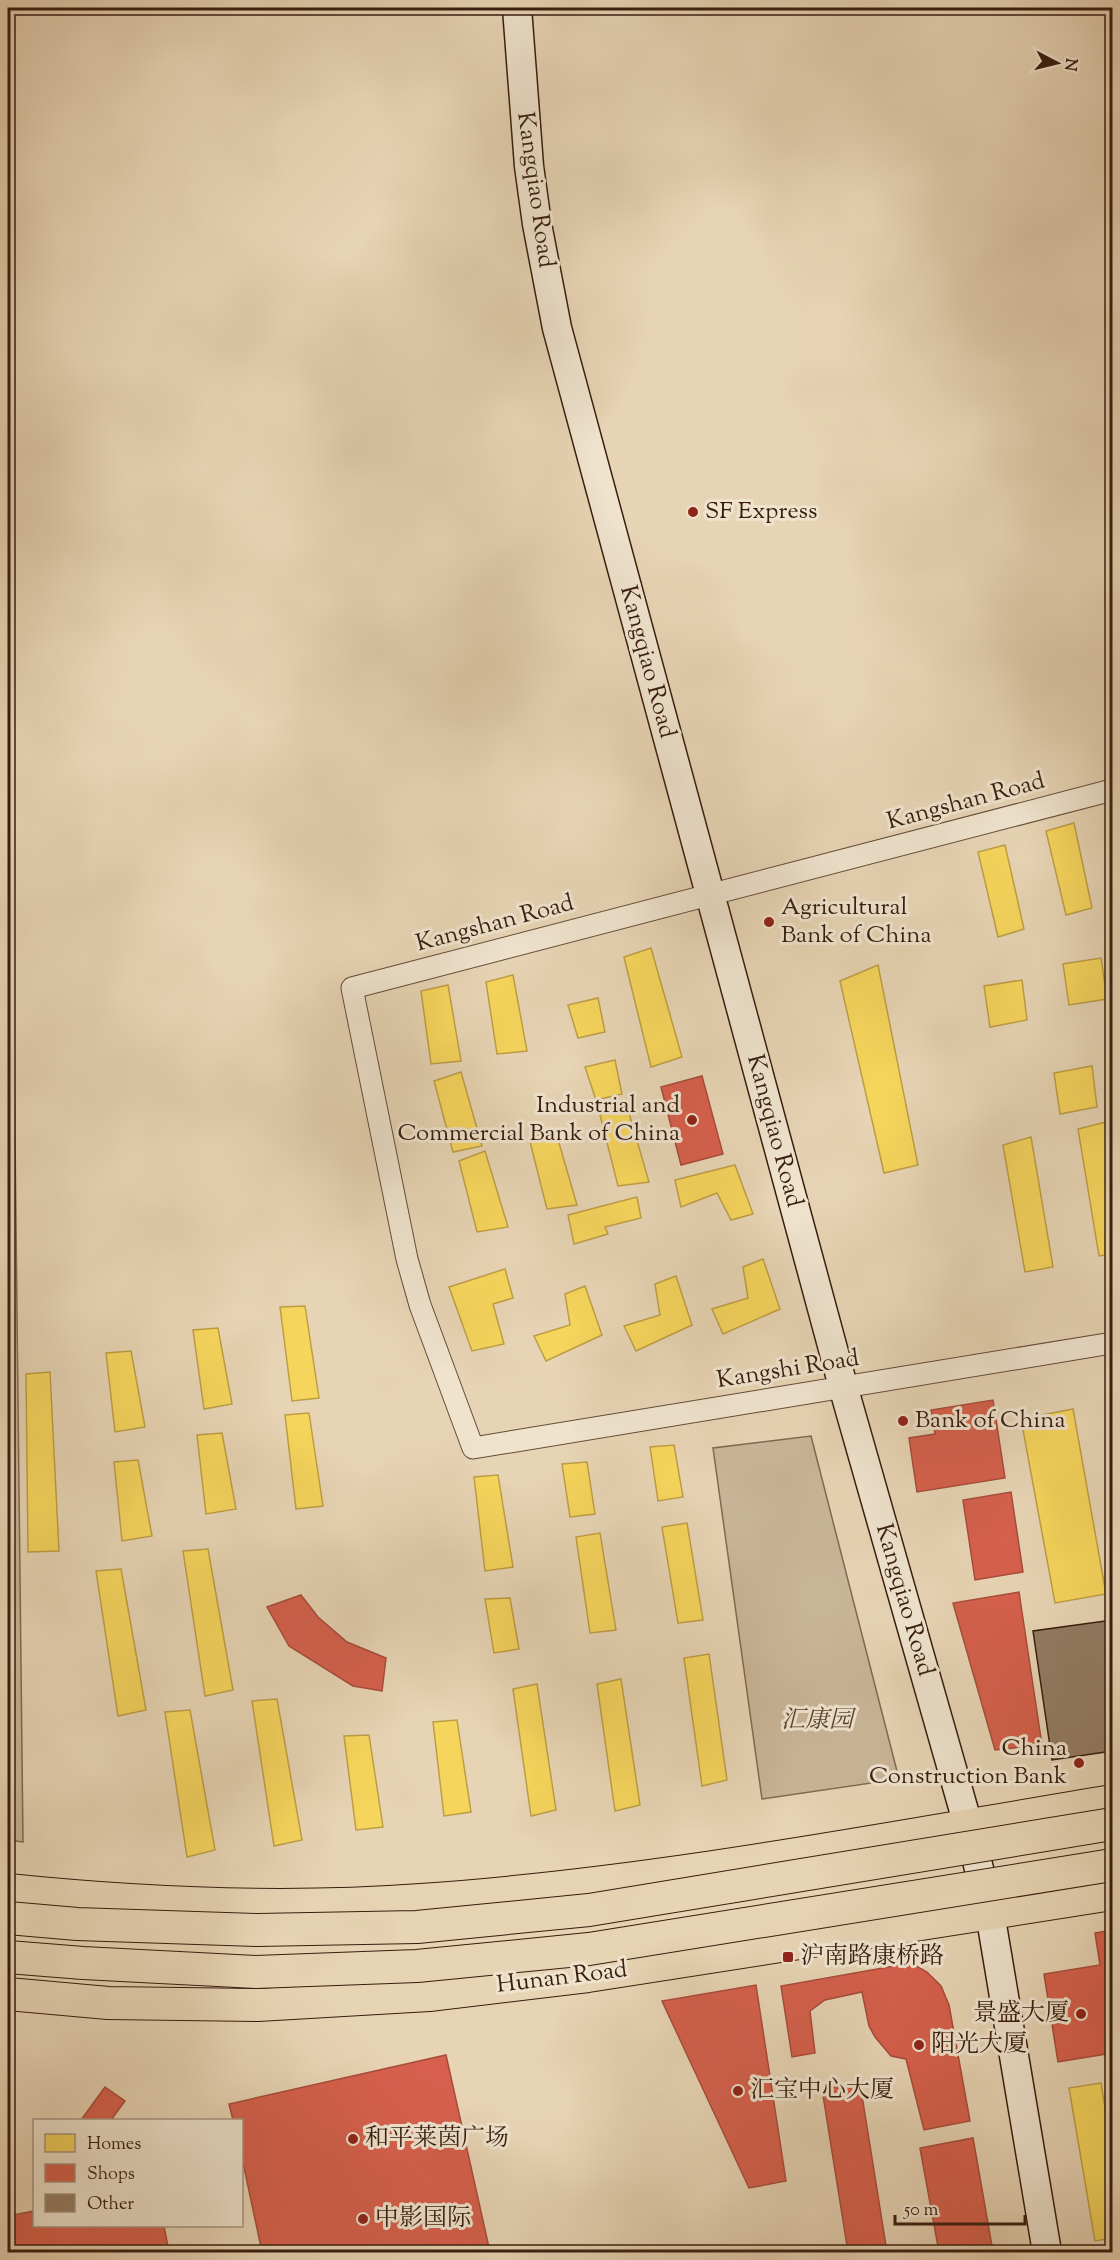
<svg xmlns="http://www.w3.org/2000/svg" width="1120" height="2260" viewBox="0 0 1120 2260" font-family="'Sorts Mill Goudy','Noto Serif SC',serif">
	<rect width="100%" height="100%" fill="#e7d4b4"/>
	<filter id="stains"><feTurbulence type="fractalNoise" baseFrequency=".00333" numOctaves="4"/><feColorMatrix values="0 0 0 0 .2 0 0 0 0 .09 0 0 0 0 .02 0 0 0 .5 -.17"/></filter>
	<radialGradient id="worn" r=".72"><stop offset=".6" stop-color="#630" stop-opacity="0"/><stop offset="1" stop-color="#630" stop-opacity=".3"/></radialGradient>
	<g fill="#c9b598" stroke="#806953" stroke-width="1.5">
		<polygon points="8,578 9,605 23,1842 8,1840"/>
		<polygon points="811,1436 899,1779 762,1799 713,1448"/>
	</g>
	<g fill="#f6d55c" stroke="#bd9e45" stroke-width="1.5">
		<polygon points="1074,823 1092,908 1066,915 1046,831"/>
		<polygon points="1005,845 1024,929 998,937 978,852"/>
		<polygon points="651,948 682,1057 651,1067 624,957"/>
		<polygon points="1101,958 1107,999 1069,1005 1063,964"/>
		<polygon points="878,965 918,1165 884,1173 840,981"/>
		<polygon points="513,975 527,1051 497,1054 486,982"/>
		<polygon points="1022,980 1027,1020 990,1027 984,986"/>
		<polygon points="448,985 461,1061 431,1064 421,991"/>
		<polygon points="598,998 605,1032 578,1038 568,1005"/>
		<polygon points="615,1060 622,1094 596,1100 585,1067"/>
		<polygon points="1092,1066 1097,1107 1060,1114 1054,1073"/>
		<polygon points="461,1072 482,1146 453,1152 434,1081"/>
		<polygon points="627,1106 649,1182 618,1186 600,1115"/>
		<polygon points="1106,1122 1112,1163 1112,1254 1099,1256 1078,1129"/>
		<polygon points="555,1129 577,1205 547,1209 529,1138"/>
		<polygon points="1031,1137 1053,1267 1025,1272 1003,1145"/>
		<polygon points="485,1151 508,1227 477,1232 459,1161"/>
		<polygon points="735,1165 753,1214 731,1220 717,1193 681,1207 675,1180"/>
		<polygon points="637,1197 641,1218 605,1227 608,1234 574,1244 568,1215"/>
		<polygon points="763,1259 780,1309 723,1334 712,1309 748,1298 743,1267"/>
		<polygon points="505,1269 513,1298 493,1304 504,1344 472,1351 449,1287"/>
		<polygon points="676,1276 692,1325 636,1351 624,1326 660,1315 655,1284"/>
		<polygon points="585,1286 602,1335 546,1361 534,1336 570,1325 565,1294"/>
		<polygon points="305,1306 319,1398 292,1401 280,1307"/>
		<polygon points="218,1328 232,1404 204,1409 193,1330"/>
		<polygon points="131,1351 145,1427 115,1432 106,1353"/>
		<polygon points="50,1372 59,1551 28,1552 26,1374"/>
		<polygon points="1073,1409 1106,1594 1055,1603 1021,1419"/>
		<polygon points="309,1413 323,1506 296,1509 285,1415"/>
		<polygon points="222,1433 236,1509 206,1514 197,1435"/>
		<polygon points="674,1445 683,1497 658,1501 650,1447"/>
		<polygon points="138,1460 152,1536 122,1541 114,1462"/>
		<polygon points="587,1462 595,1514 570,1517 562,1464"/>
		<polygon points="498,1475 513,1567 485,1571 474,1477"/>
		<polygon points="687,1523 703,1620 678,1623 662,1527"/>
		<polygon points="600,1533 616,1630 590,1633 576,1537"/>
		<polygon points="208,1549 233,1690 205,1696 183,1551"/>
		<polygon points="121,1569 146,1710 118,1716 96,1571"/>
		<polygon points="510,1598 519,1649 494,1653 485,1599"/>
		<polygon points="709,1654 727,1780 702,1786 684,1658"/>
		<polygon points="621,1679 640,1805 615,1811 597,1684"/>
		<polygon points="537,1684 556,1810 531,1816 513,1689"/>
		<polygon points="277,1699 302,1840 274,1846 252,1701"/>
		<polygon points="190,1710 215,1850 187,1857 165,1712"/>
		<polygon points="457,1720 471,1812 444,1816 433,1722"/>
		<polygon points="369,1735 383,1827 356,1830 344,1736"/>
		<polygon points="1101,2083 1112,2152 1112,2238 1095,2241 1069,2088"/>
	</g>
	<g fill="#d6604d" stroke="#a74c3a" stroke-width="1.5">
		<polygon points="702,1076 723,1154 681,1165 661,1087"/>
		<polygon points="993,1400 1005,1478 917,1492 909,1438 935,1434 931,1410"/>
		<polygon points="1011,1492 1023,1572 975,1580 963,1500"/>
		<polygon points="1019,1592 1042,1745 995,1750 953,1603"/>
		<polygon points="301,1595 318,1617 347,1642 386,1658 382,1691 353,1686 289,1646 267,1607"/>
		<polygon points="1112,1930 1112,2053 1058,2062 1044,1974 1100,1965 1095,1933"/>
		<polygon points="911,1963 927,1972 941,1986 949,2005 970,2121 924,2130 906,2059 891,2056 875,2037 869,2026 862,1992 825,2000 810,2011 815,2053 792,2057 781,1986"/>
		<polygon points="756,1985 786,2181 749,2188 662,2001"/>
		<polygon points="446,2055 490,2252 262,2252 242,2158 242,2120 233,2120 229,2104"/>
		<polygon points="860,2083 887,2252 848,2252 822,2089"/>
		<polygon points="105,2087 125,2101 111,2120 81,2120"/>
		<polygon points="973,2138 992,2246 955,2252 939,2252 920,2148"/>
		<polygon points="34,2211 34,2226 164,2226 169,2252 8,2252 8,2216"/>
	</g>
	<polygon fill="#937c64" stroke="#381d0e" stroke-width="1.5" points="1112,1620 1112,1751 1052,1760 1033,1631"/>
	<g fill="none" stroke-linecap="round" stroke-linejoin="round">
		<g stroke="#644b38" stroke-width="23">
			<polyline id="street" points="1112,790 352,988 407,1259 420,1305 473,1448 1112,1343"/>
		</g>
		<g stroke="#381d0e" stroke-width="31">
			<polyline id="secondary" points="517,8 529,166 537,224 557,328 843,1386 968,1825 990,1913 1047,2252"/>
		</g>
		<g stroke="#381d0e" stroke-width="34">
			<g id="primary">
				<path d="M8,1890C144,1904 283,1910 421,1900C653,1884 883,1839 1112,1801"/>
				<polyline points="8,1994 108,2003 258,2005 429,1995 588,1976 1112,1894"/>
			</g>
		</g>
		<use href="#street" stroke="#efe3ce" stroke-width="21"/>
		<use href="#secondary" stroke="#efe3ce" stroke-width="28"/>
		<use href="#primary" stroke="#e7d4b4" stroke-width="32"/>
		<g stroke="#381d0e" stroke-width="34" stroke-linecap="butt">
			<g id="primary-bridge">
				<polyline points="8,1918 77,1924 257,1930 417,1927 589,1910 1112,1824"/>
				<polyline points="8,1957 83,1963 256,1972 417,1966 589,1949 1112,1865"/>
			</g>
		</g>
		<use href="#primary-bridge" stroke="#e7d4b4" stroke-width="32"/>
	</g>
	<g fill="#8f2418" stroke="#efe3ce" stroke-width="2">
		<circle cx="693" cy="512" r="6"/>
		<circle cx="769" cy="922" r="6"/>
		<circle cx="692" cy="1120" r="6"/>
		<circle cx="903" cy="1421" r="6"/>
		<circle cx="1079" cy="1763" r="6"/>
		<rect x="782" y="1951" width="12" height="12" rx="3"/>
		<circle cx="1081" cy="2014" r="6"/>
		<circle cx="919" cy="2045" r="6"/>
		<circle cx="738" cy="2091" r="6"/>
		<circle cx="353" cy="2139" r="6"/>
		<circle cx="363" cy="2219" r="6"/>
	</g>
	<g text-anchor="middle" dominant-baseline="central" stroke-width="6" stroke-linejoin="round" paint-order="stroke">
		<g font-size="24" fill="#381d0e" stroke="#efe3ce">
			<text transform="translate(535 190) rotate(82)">Kangqiao Road</text>
			<text transform="translate(647 662) rotate(75)">Kangqiao Road</text>
			<text transform="translate(966 802) rotate(-15)">Kangshan Road</text>
			<text transform="translate(495 924) rotate(-15)">Kangshan Road</text>
			<text transform="translate(774 1131) rotate(75)">Kangqiao Road</text>
			<text transform="translate(788 1370) rotate(-9)">Kangshi Road</text>
			<text transform="translate(904 1600) rotate(74)">Kangqiao Road</text>
			<text transform="translate(562 1978) rotate(-7)">Hunan Road</text>
		</g>
		<g font-size="24" fill="#381d0e" stroke="#efe3ce" text-anchor="start">
			<text x="705" y="512">SF Express</text>
			<text x="781" y="908">Agricultural<tspan x="781" dy="28">Bank of China</tspan></text>
			<text x="680" y="1106" text-anchor="end">Industrial and<tspan x="680" dy="28">Commercial Bank of China</tspan></text>
			<text x="915" y="1421">Bank of China</text>
			<text x="1067" y="1749" text-anchor="end">China<tspan x="1067" dy="28">Construction Bank</tspan></text>
			<text x="800" y="1957">沪南路康桥路</text>
			<text x="1069" y="2014" text-anchor="end">景盛大厦</text>
			<text x="931" y="2045">阳光大厦</text>
			<text x="750" y="2091">汇宝中心大厦</text>
			<text x="365" y="2139">和平莱茵广场</text>
			<text x="375" y="2219">中影国际</text>
		</g>
		<g font-size="24" font-style="italic" fill="#5c4330" stroke="#efe3ce">
			<text x="817" y="1721">汇康园</text>
		</g>
	</g>
	<rect width="1120" height="2260" fill="none" stroke="#e7d4b4" stroke-width="30"/>
	<rect x="9" y="9" width="1102" height="2242" fill="none" stroke="#381d0e" stroke-width="3"/>
	<rect x="15" y="15" width="1090" height="2230" fill="none" stroke="#381d0e" stroke-width="1.5"/>
	<rect x="33" y="2119" width="210" height="108" fill="#efe3ce" stroke="#a69481" stroke-width="1.5"/>
	<rect x="45" y="2134" width="30" height="18" fill="#f6d55c" stroke="#a69481" stroke-width="1.5"/>
	<text x="87" y="2149" font-size="18" fill="#381d0e">Homes</text>
	<rect x="45" y="2164" width="30" height="18" fill="#d6604d" stroke="#a69481" stroke-width="1.5"/>
	<text x="87" y="2179" font-size="18" fill="#381d0e">Shops</text>
	<rect x="45" y="2194" width="30" height="18" fill="#937c64" stroke="#a69481" stroke-width="1.5"/>
	<text x="87" y="2209" font-size="18" fill="#381d0e">Other</text>
	<g transform="translate(1057 63) rotate(97)" stroke="#efe3ce" stroke-width="4.5" paint-order="stroke">
	<path d="M0-4.5L10 22L0 15L-10 22Z" fill="#381d0e"/>
	<text y="-9" font-size="16" font-weight="bold" text-anchor="middle" fill="#381d0e">N</text>
	</g>
	<path d="M895 2215v9h130v-9" fill="none" stroke="#381d0e" stroke-width="3"/>
	<text x="904" y="2215" font-size="18" fill="#381d0e" stroke="#efe3ce" stroke-width="4.5" paint-order="stroke">50 m</text>
	<rect width="100%" height="100%" filter="url(#stains)"/>
	<rect width="100%" height="100%" fill="url(#worn)"/>
</svg>
